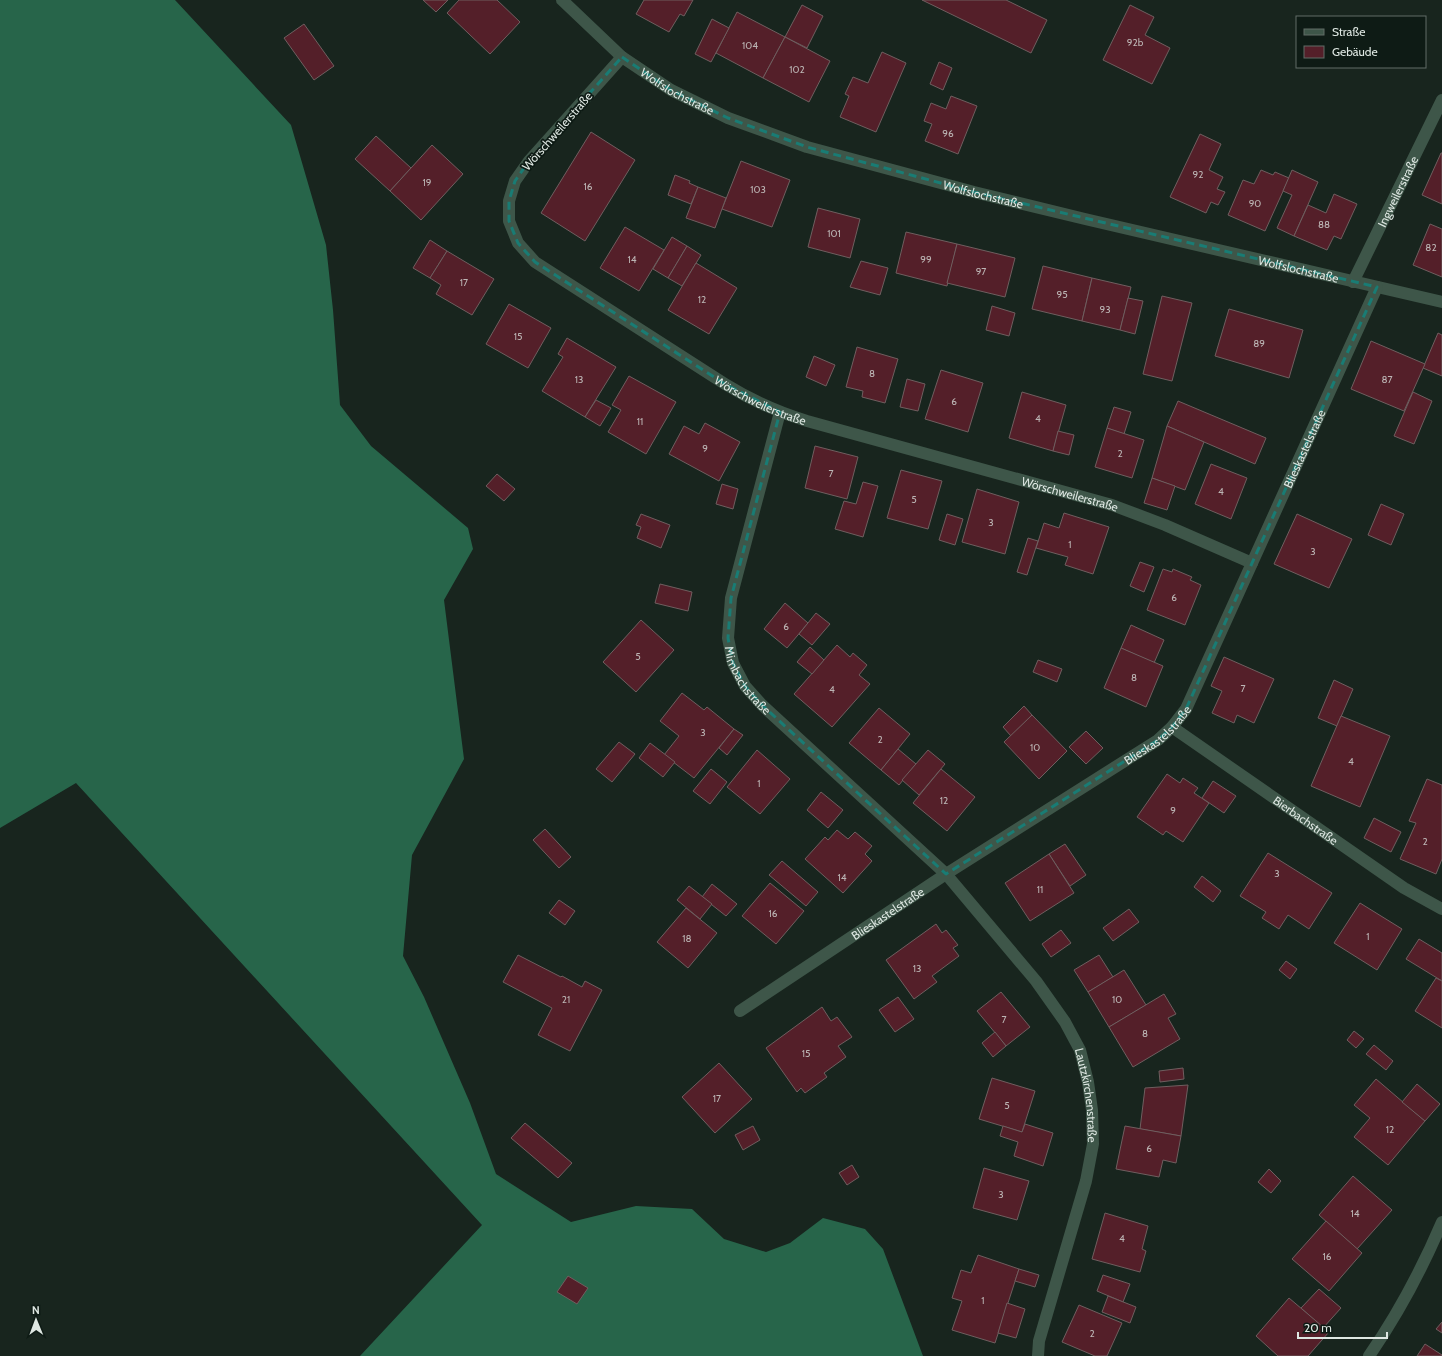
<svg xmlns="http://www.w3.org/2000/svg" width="1442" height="1356" viewBox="0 0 1442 1356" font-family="Cabin,sans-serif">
	<rect width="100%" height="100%" fill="#18251e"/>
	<polygon fill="#27654a" points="0,0 175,0 291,125 326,245 333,310 340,405 371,446 468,528 473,549 444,600 464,759 412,855 403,956 424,997 470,1103 496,1174 571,1222 636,1206 692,1209 724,1239 766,1252 790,1243 823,1218 865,1229 883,1249 923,1356 360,1356 482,1225 76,783 0,828"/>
	<g fill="#541f29" stroke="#6f5e5f">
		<polygon points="423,0 448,0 436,12"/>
		<polygon points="459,0 497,0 520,22 490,54 447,13"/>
		<polygon points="644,0 693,0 684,16 680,14 669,32 636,14"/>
		<polygon points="922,0 1006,0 1047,20 1031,53"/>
		<polygon points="802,5 823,16 807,48 785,37"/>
		<polygon points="1130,5 1154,17 1145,35 1170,48 1152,84 1103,60"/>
		<polygon points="737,12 785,37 763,78 716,53"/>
		<polygon points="712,19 729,28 711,62 695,54"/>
		<polygon points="304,24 334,66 314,80 284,38"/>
		<polygon points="785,37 830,61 809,102 763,78"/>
		<polygon points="882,52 906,63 876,132 840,117 849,96 845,94 853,77 868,83"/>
		<polygon points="939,62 952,68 943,90 930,84"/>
		<polygon points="951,96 977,106 958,154 925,141 932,124 924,121 931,103 946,109"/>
		<polygon points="591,132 635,160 585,241 541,213"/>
		<polygon points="1200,134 1221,144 1209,170 1223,177 1217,189 1225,192 1218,205 1211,202 1206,213 1170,197"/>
		<polygon points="376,136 411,168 390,191 355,159"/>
		<polygon points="432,145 463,174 421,220 390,191"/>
		<polygon points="1441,153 1442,153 1442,204 1422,195"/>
		<polygon points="741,161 790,180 772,227 722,209"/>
		<polygon points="1261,170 1273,175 1275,172 1289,178 1265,231 1228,215 1243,180 1254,184"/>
		<polygon points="1292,170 1318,182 1294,236 1277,228 1292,195 1283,191"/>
		<polygon points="675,175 690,181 689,183 698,187 691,204 668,195"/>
		<polygon points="698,187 726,198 715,228 686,218"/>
		<polygon points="1334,194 1357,204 1341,239 1334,236 1327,250 1294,236 1308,205 1326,213"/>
		<polygon points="818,208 860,219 850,258 808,247"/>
		<polygon points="1430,224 1442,229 1442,277 1413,265"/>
		<polygon points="625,227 664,250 639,291 600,268"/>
		<polygon points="906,232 957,244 947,286 896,273"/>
		<polygon points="672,237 687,246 668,278 653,269"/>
		<polygon points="430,240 447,251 430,278 413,268"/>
		<polygon points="957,244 1015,258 1005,297 947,283"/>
		<polygon points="687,246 701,255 682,286 668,278"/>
		<polygon points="447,251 494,279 472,315 436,294 441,285 430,278"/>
		<polygon points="861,261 888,268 880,295 850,287"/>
		<polygon points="696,263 737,288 709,334 668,310"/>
		<polygon points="1043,266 1092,278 1082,321 1032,309"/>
		<polygon points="1092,278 1131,287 1120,330 1082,321"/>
		<polygon points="1162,296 1192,303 1172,381 1143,374"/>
		<polygon points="1128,298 1143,301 1135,334 1120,330"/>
		<polygon points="509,304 551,328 528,368 486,344"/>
		<polygon points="992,306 1015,313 1009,336 986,330"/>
		<polygon points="1229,309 1303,330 1289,378 1215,356"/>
		<polygon points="1438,333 1442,335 1442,376 1423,368"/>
		<polygon points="567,338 616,367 585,417 542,391 563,357 558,354"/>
		<polygon points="1371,341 1425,364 1404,411 1351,389"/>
		<polygon points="857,347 898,359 885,403 862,397 863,391 846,387"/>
		<polygon points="814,356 835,365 826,386 806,377"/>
		<polygon points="941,370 983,383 968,432 925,419"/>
		<polygon points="629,376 676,402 646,454 608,432 621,410 612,405"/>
		<polygon points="907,379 925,384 918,411 900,407"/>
		<polygon points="1022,392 1066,405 1053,451 1009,438"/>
		<polygon points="1413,392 1432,401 1414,444 1394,436"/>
		<polygon points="596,400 611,408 600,426 585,417"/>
		<polygon points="1178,401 1266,438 1255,464 1167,426"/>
		<polygon points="1114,407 1131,412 1124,434 1107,428"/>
		<polygon points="705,423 740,442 719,481 669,454 684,426 699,434"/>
		<polygon points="1167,426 1204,442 1185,490 1152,478"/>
		<polygon points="1107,428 1144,440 1132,478 1095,467"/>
		<polygon points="1058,431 1074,435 1069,455 1053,451"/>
		<polygon points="815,446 858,457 847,499 805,488"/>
		<polygon points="1211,464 1247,478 1231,519 1195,504"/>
		<polygon points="901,470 942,481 928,529 887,518"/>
		<polygon points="497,474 515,489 504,501 486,486"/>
		<polygon points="1152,478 1175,486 1167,510 1144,503"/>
		<polygon points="863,482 878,486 863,537 835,529 844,501 856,504"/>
		<polygon points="722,484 738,489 733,509 716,504"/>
		<polygon points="977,489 1019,502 1005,554 962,542"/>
		<polygon points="1381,504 1404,514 1391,545 1368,535"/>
		<polygon points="1064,513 1109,527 1093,574 1065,565 1068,557 1036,548 1044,523 1059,528"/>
		<polygon points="641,514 670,525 661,548 637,538 641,527 636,525"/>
		<polygon points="947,514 963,519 955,545 939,540"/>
		<polygon points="1297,514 1352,539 1329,588 1274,564"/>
		<polygon points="1028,538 1038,541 1027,575 1017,572"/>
		<polygon points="1140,562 1154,567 1144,592 1130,586"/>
		<polygon points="1163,569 1172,572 1173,569 1192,577 1190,580 1201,585 1185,625 1147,610"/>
		<polygon points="660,584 692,592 688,611 655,603"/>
		<polygon points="785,603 808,623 787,648 764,629"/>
		<polygon points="816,613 830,624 812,645 799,634"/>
		<polygon points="641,620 674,650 636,692 603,662"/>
		<polygon points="1131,625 1164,640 1154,663 1121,648"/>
		<polygon points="837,645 850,657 853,653 867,665 859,675 870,684 832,727 794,694"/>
		<polygon points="810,647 824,660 812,674 797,662"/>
		<polygon points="1121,648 1163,666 1146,707 1104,688"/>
		<polygon points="1224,657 1274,679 1254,723 1237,715 1234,723 1212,713 1222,691 1211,686"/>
		<polygon points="1038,660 1062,669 1057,682 1033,672"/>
		<polygon points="1334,680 1353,689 1337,726 1318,718"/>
		<polygon points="682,693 704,710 707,707 734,729 694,778 664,755 679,736 660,721"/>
		<polygon points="1024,706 1032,715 1011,736 1003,727"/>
		<polygon points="879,708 910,734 881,770 849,743"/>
		<polygon points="1032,715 1067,751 1039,779 1004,742"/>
		<polygon points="1341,716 1390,736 1360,807 1311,786"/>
		<polygon points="734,729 743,735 727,755 719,748"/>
		<polygon points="1086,731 1103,748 1086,764 1069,747"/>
		<polygon points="619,742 635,754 612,782 596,769"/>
		<polygon points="650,743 675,762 663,777 639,758"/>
		<polygon points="898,749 916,764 899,785 881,770"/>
		<polygon points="757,750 790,779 760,814 727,787"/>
		<polygon points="928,750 945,764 919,795 902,780"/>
		<polygon points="711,769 727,782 710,804 693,791"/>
		<polygon points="941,769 975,797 947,831 913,803"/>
		<polygon points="1167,774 1180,783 1183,778 1198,788 1194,793 1209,803 1183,842 1166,831 1163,835 1137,817"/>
		<polygon points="1427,779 1442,785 1442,859 1436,874 1400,859 1416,823 1409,821"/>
		<polygon points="1213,781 1236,796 1224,813 1202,798"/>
		<polygon points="821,792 843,810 828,828 807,810"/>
		<polygon points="1374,818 1401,832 1391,852 1364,838"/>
		<polygon points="545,829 571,857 559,868 533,840"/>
		<polygon points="837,830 848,839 855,832 872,846 865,854 872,861 843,893 805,859 825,837 828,840"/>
		<polygon points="1065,844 1086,875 1070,886 1049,854"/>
		<polygon points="1268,853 1332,893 1309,929 1288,915 1279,929 1262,918 1266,912 1240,896"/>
		<polygon points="1049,854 1074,893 1030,921 1005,883"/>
		<polygon points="782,861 818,892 806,906 769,875"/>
		<polygon points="1202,876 1221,891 1213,902 1194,887"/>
		<polygon points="770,883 804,911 776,944 742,916"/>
		<polygon points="712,884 737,904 726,916 702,897"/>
		<polygon points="689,886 712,904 700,919 677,900"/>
		<polygon points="559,900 575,911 565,925 549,913"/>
		<polygon points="1360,903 1402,929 1377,970 1334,943"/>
		<polygon points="686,908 717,933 688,968 657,942"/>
		<polygon points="1129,909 1139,922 1113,941 1103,928"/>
		<polygon points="936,924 942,933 946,930 958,945 953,948 959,956 932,976 937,982 914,999 886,960"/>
		<polygon points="1061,930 1071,943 1051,957 1042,944"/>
		<polygon points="1419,939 1442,953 1442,981 1406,959"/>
		<polygon points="518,955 561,977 562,976 582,987 585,981 602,990 570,1051 538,1035 552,1008 503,982"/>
		<polygon points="1099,955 1113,977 1088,992 1074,970"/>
		<polygon points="1286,961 1297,969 1290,979 1279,970"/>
		<polygon points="1124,970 1146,1005 1109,1027 1088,992"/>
		<polygon points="1436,978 1442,981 1442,1028 1415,1011"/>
		<polygon points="1001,992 1030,1027 1006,1046 977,1011"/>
		<polygon points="1164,994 1176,1014 1168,1018 1180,1039 1133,1067 1109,1027"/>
		<polygon points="898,997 914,1019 895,1032 879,1010"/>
		<polygon points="822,1007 831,1021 837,1017 852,1037 838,1046 846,1057 824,1073 827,1077 805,1093 801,1088 797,1092 766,1048"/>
		<polygon points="1354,1031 1364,1039 1356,1048 1347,1040"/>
		<polygon points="995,1032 1006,1046 993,1057 982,1043"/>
		<polygon points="1374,1045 1393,1061 1386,1070 1366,1054"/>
		<polygon points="719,1063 752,1099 715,1133 682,1097"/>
		<polygon points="1183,1068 1184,1079 1160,1082 1159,1071"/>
		<polygon points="992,1078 1035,1091 1022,1132 979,1119"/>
		<polygon points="1376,1079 1425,1121 1388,1165 1354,1137 1370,1118 1354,1105"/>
		<polygon points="1417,1084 1440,1104 1425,1121 1402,1102"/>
		<polygon points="1188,1085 1181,1136 1140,1129 1145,1088"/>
		<polygon points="525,1123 572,1163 558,1178 511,1138"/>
		<polygon points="1025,1124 1053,1133 1043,1166 1014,1156 1018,1142 1000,1136 1003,1126 1022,1132"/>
		<polygon points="753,1126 760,1140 743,1150 735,1135"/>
		<polygon points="1125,1126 1181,1136 1176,1163 1163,1160 1159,1177 1116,1169"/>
		<polygon points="852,1165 859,1177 847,1185 839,1173"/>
		<polygon points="984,1168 1029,1181 1017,1220 973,1208"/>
		<polygon points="1269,1169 1281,1181 1271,1193 1258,1182"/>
		<polygon points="1353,1176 1392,1210 1357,1249 1319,1215"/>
		<polygon points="1105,1213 1148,1226 1142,1249 1146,1251 1140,1272 1092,1259"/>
		<polygon points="1326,1221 1362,1253 1329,1291 1292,1259"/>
		<polygon points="978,1255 1019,1269 995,1343 952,1330 962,1301 952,1298 961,1270 971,1273"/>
		<polygon points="1019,1269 1039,1275 1035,1287 1015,1281"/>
		<polygon points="1103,1275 1130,1284 1123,1302 1097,1291"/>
		<polygon points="568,1276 588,1288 577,1304 557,1292"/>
		<polygon points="1319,1289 1341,1308 1323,1328 1301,1308"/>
		<polygon points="1108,1296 1136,1307 1130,1323 1102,1312"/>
		<polygon points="1289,1298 1329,1332 1308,1356 1278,1356 1256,1336"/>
		<polygon points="1007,1303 1025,1309 1016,1338 998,1333"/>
		<polygon points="1079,1305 1122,1323 1107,1356 1095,1356 1062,1342"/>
		<polygon points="1442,1322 1442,1333 1436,1329"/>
		<polygon points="1425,1344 1442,1355 1442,1356 1417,1356"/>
	</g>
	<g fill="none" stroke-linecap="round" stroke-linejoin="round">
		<g stroke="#3e5649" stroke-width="12">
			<path id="s1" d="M562,0L622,57L671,90L728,118L807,147L974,192L1085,219L1442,302"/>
			<path id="s2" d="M622,57L529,161L515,181L509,201V221L518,243L535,262L725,384C751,400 777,412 807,421L1112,505L1165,525L1252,563"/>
			<path id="s3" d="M1353,282L1442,100"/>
			<path id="s4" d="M780,412L731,598L728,638L733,663L745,686L762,705L946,874L1036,981L1065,1022L1080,1050L1088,1082L1092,1110L1093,1144L1086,1181L1039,1341L1038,1356"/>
			<path id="s5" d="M1172,727L1404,888L1442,909"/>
			<path id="s6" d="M740,1011L946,874L1158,740L1172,727L1186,709L1377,287"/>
			<path d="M1369,1356C1398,1314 1422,1269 1442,1222"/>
		</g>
	</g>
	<path fill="none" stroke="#197c74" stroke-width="3" stroke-dasharray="8 5" stroke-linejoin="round" d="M622,57L671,90L728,118L807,147L974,192L1377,287L1186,709L1172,727L1158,740L946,874L762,705L745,686L733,663L728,638L731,598L780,412L725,384L535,262L518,243L509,221V201L515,181L529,161Z"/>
	<g text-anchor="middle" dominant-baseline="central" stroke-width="3.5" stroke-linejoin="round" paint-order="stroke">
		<g font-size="10" fill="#bcb5b4">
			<text x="1135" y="42">92b</text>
			<text x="750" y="45">104</text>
			<text x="797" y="69">102</text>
			<text x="948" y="133">96</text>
			<text x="1198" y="174">92</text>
			<text x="427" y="182">19</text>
			<text x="588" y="186">16</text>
			<text x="758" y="189">103</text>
			<text x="1255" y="203">90</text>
			<text x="1324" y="224">88</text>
			<text x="834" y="233">101</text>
			<text x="1431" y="247">82</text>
			<text x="632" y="259">14</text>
			<text x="926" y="259">99</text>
			<text x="981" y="271">97</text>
			<text x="464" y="282">17</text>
			<text x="1062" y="294">95</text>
			<text x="702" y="299">12</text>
			<text x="1105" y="309">93</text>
			<text x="518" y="336">15</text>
			<text x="1259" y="343">89</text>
			<text x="872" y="373">8</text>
			<text x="579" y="379">13</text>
			<text x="1387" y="379">87</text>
			<text x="954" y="401">6</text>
			<text x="1038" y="418">4</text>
			<text x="640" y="421">11</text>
			<text x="705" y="448">9</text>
			<text x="1120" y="453">2</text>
			<text x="831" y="473">7</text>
			<text x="1221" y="491">4</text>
			<text x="914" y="499">5</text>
			<text x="991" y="522">3</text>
			<text x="1070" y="544">1</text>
			<text x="1313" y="551">3</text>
			<text x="1174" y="597">6</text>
			<text x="786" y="626">6</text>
			<text x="638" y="656">5</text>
			<text x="1134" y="677">8</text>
			<text x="1243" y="688">7</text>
			<text x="832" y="689">4</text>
			<text x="703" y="732">3</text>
			<text x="880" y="739">2</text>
			<text x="1035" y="747">10</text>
			<text x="1351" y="761">4</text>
			<text x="759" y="783">1</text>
			<text x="944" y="800">12</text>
			<text x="1173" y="810">9</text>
			<text x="1425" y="841">2</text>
			<text x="1277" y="873">3</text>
			<text x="842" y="877">14</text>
			<text x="1040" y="889">11</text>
			<text x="773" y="913">16</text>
			<text x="1368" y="936">1</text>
			<text x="687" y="938">18</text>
			<text x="917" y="968">13</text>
			<text x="566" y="999">21</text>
			<text x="1117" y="999">10</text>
			<text x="1004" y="1019">7</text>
			<text x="1145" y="1033">8</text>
			<text x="806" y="1053">15</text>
			<text x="717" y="1098">17</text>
			<text x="1007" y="1105">5</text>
			<text x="1390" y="1129">12</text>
			<text x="1149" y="1148">6</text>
			<text x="1001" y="1194">3</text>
			<text x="1355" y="1213">14</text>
			<text x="1122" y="1238">4</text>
			<text x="1327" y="1256">16</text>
			<text x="983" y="1300">1</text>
			<text x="1092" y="1333">2</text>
		</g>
		<g font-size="12" fill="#dee7e2" stroke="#0e1b15">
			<text stroke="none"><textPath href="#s1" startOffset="148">Wolfslochstraße</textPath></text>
			<text transform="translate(557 131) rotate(-49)">Wörschweilerstraße</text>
			<text stroke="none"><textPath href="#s3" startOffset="101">Ingweilerstraße</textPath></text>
			<text stroke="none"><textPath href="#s1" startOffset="472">Wolfslochstraße</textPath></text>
			<text stroke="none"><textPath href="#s1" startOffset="796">Wolfslochstraße</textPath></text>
			<text stroke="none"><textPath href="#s2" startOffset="519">Wörschweilerstraße</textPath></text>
			<text stroke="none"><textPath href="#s6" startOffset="826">Blieskastelstraße</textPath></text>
			<text stroke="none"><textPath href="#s2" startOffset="843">Wörschweilerstraße</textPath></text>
			<text stroke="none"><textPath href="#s4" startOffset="280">Mimbachstraße</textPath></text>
			<text stroke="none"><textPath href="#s6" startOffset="501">Blieskastelstraße</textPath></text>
			<text stroke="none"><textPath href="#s5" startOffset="163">Bierbachstraße</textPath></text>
			<text stroke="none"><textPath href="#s6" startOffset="177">Blieskastelstraße</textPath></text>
			<text stroke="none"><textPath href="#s4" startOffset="827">Lautzkirchenstraße</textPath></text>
		</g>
	</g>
	<rect x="1296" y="16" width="130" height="52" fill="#0e1b15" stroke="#616d67"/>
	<rect x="1304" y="29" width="20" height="6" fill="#3e5649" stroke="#616d67"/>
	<text x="1332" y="36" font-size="12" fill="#dee7e2">Straße</text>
	<rect x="1304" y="46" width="20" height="12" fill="#541f29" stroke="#616d67"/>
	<text x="1332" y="56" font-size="12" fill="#dee7e2">Gebäude</text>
	<g transform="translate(36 1320) rotate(359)" stroke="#0e1b15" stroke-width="3" paint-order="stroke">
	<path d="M0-3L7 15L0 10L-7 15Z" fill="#dee7e2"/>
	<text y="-6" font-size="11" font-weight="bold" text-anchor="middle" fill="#dee7e2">N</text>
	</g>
	<path d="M1298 1332v6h89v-6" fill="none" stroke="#dee7e2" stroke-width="2"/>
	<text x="1304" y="1332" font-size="12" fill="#dee7e2" stroke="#0e1b15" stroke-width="3" paint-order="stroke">20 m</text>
</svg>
